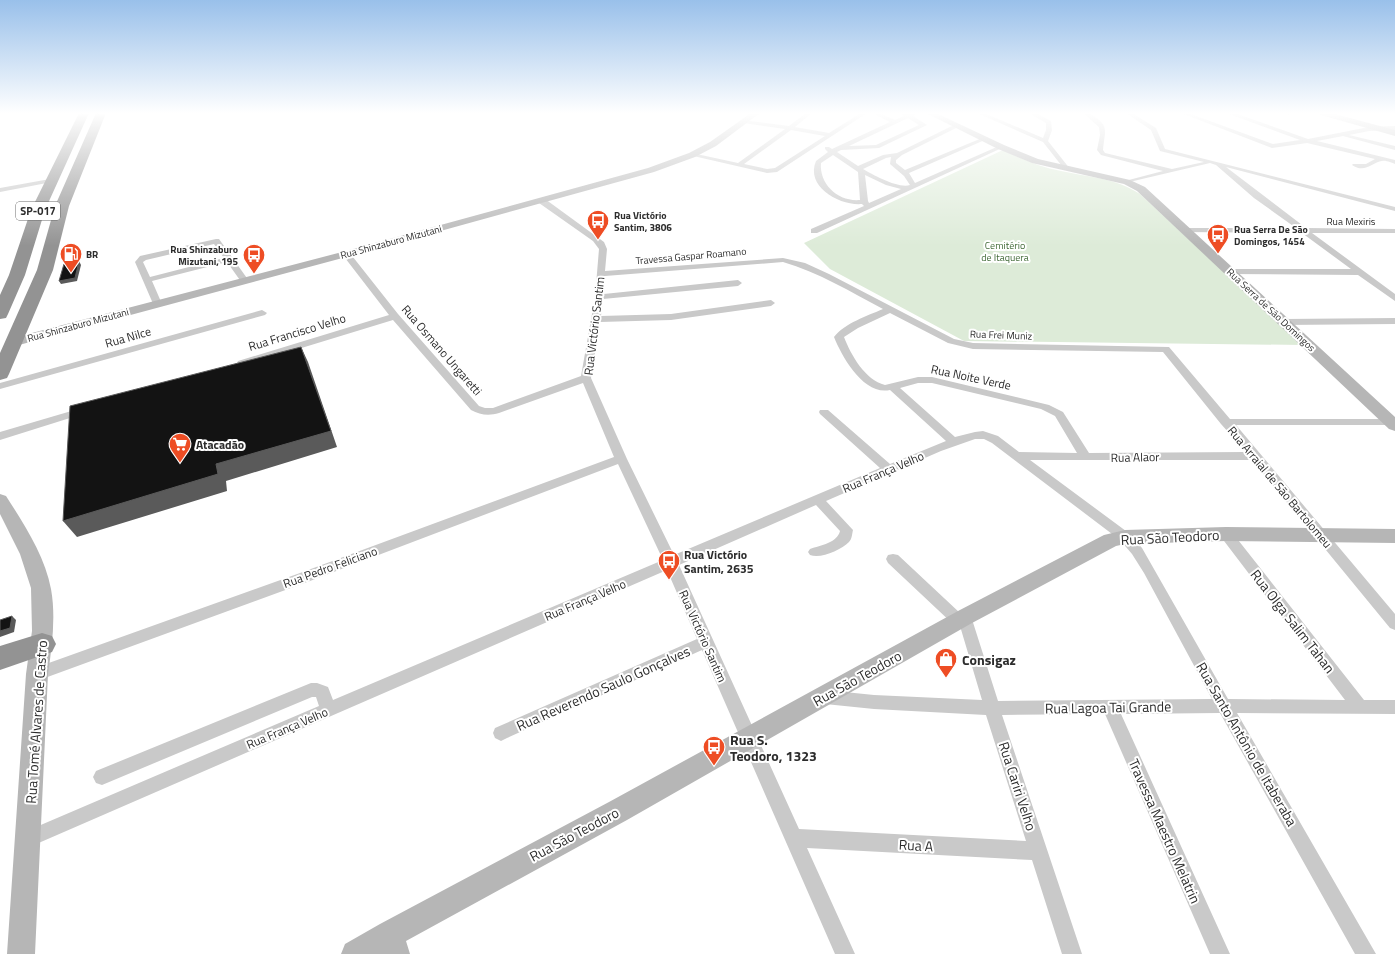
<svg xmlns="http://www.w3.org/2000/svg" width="1395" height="954" viewBox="0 0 1395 954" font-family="'Titillium Web',sans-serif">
	<rect width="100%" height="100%" fill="#fff"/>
	<path fill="#ddebd8" d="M1003,150C1021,159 1041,167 1061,171C1088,177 1116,178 1140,194L1302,345L964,341L830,269L804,243Z"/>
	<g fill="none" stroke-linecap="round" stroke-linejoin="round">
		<g fill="#c9c9c9" fill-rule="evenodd">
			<path d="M806,113H812L795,127L829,133L861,113H867L777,172L767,173L689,155L692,153L738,163L785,129L744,123L741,121L742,120L789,126ZM791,130L825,136L775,168L767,169L744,164Z"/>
			<path d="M872,113H879L895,120L904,116L900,113L909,114L918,113L913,116L927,125L879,148L841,150L837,152L858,166L883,155L897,153L956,124L958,125V127L902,155L896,160V163L905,170L982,138L987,139L909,173L915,183L999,146L1004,147L817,233H811V229L864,206L862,204C840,206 805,187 816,161L828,152L825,149V147H829L832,149L890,122ZM908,118L919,125L876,145L849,146ZM833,155L858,172L860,200C838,202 819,184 821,163ZM891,157L890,164L904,176L910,185C899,189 873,175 863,169L886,158ZM865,175L886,185L901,189L869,203L868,201Z"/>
			<polygon points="977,113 984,113 1043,138 1046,130 1046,123 1029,113 1036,113 1051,121 1052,130 1048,141 1070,169 1065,170 1043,142"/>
			<path d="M1083,113H1089C1110,126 1105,128 1103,150L1105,153L1172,169L1204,162L1160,151L1151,130L1126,113H1132L1156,128L1165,149L1395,207V211L1226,167L1306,228L1395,229V233H1312L1395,294V301L1358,275L1227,274L1226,272L1230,269H1351L1302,233L1183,232L1182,230L1186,228H1296L1254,198L1216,165L1210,163L1125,183V181L1163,171L1101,155L1097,150L1100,135L1099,127Z"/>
			<path d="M1181,113H1188L1273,144L1300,140L1229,114L1228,113H1235L1308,139L1369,127L1395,126V130L1369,131L1349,135L1395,146V150L1343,136L1317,141L1395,160V164C1392,163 1386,160 1382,161C1372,162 1365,174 1352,165L1353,164H1366L1375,159L1307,143L1272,148Z"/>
			<polygon points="1284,113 1291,113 1288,115"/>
			<polygon points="50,179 52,180 52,182 0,192 0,188"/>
			<path d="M539,199H545L604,242L607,249L605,271L783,258L805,263L829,274L954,339L973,343L1169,347L1230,419H1395V425H1236L1395,614V630L1390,628L1252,460H1030L1130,534L1142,548L1228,699L1345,700L1221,537L1220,534L1221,531L1226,529L1231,531L1364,700H1395V714L1237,713L1376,954H1355L1220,713L1121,714L1230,954H1210L1105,714L1002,715L1082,954H1062L1032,860L807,848L855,954H835L702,650L507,738L501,741L495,738L493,733L495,728L697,639L667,570L34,845L28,848L22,845L19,839L22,833L319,706L316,697H312L102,785L96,783L93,777L96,771L311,683H317L328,687L333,700L663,560L618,464L310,581L42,679L37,681L32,679L29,674L32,669L300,573L614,457L583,383L499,413C489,416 480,415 471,410L393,320L246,365H238L237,363L238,361L389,315L342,254L346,252H349L398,314L479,406L485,408H493L581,376L595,297L599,249L593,241L539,203ZM783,262C818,272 851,292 883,309C867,316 845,323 834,337C842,357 864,396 890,390L946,441L890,464L828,410H820L819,412L820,414L880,468L674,555L627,459L591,378L600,322L671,320L771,306L775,303L771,300L671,314L601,316L603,299L738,286L742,283L738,280L604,294L605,276ZM890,313L948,343L973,349L1163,352L1221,424L1246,452L1089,453L1063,412L1049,405L932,377H918L885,385C865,380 851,355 844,337L858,328ZM918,383H932L1041,409L1055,416L1077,453L1019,452L998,436L983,431L975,432L955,437L900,388ZM975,439H984L992,443L1120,540L1132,554L1144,573L1212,699L998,701L970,613L965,611L960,613L898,555L893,554L888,555L886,559L888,563L954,625L960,626L982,700L874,695L825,690L819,692L817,697L819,702L825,704L874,709L986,715L1026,841L799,829L679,565L816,505L840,531C837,543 821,545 810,549L808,552L810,555C821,559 841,550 849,542C852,539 852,534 853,530L826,501L941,451Z"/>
			<path d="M216,239H219L249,281L248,283H242L227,262L152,281L162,304L157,307L154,306L135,262L140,256ZM214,244L224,258L150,277L143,262L146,260Z"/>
			<polygon points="262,310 267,313 265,315 0,389 0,383"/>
			<polygon points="1395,318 1395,324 1284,325 1279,322 1284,319"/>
			<polygon points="85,407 90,410 89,412 0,440 0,432"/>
		</g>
		<g fill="#b6b6b6" fill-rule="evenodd">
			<polygon points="751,113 760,113 716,146 695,157 654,172 350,256 19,345 14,346 9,345 7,342 9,339 342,252 648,168 689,153 710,142"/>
			<polygon points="926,113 936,113 1004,145 1038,159 1130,180 1145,187 1395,417 1395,431 1389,429 1137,191 1124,184 1032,163 998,149"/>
			<polygon points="1320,113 1331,113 1395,130 1395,136 1321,115"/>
			<path d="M0,494L6,496C24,524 45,556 51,589C56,617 52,646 48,674L35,954H7L26,674L32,631L31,588L20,554L0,514Z"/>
			<polygon points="1226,527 1395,529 1395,543 1226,541 1125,544 1116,546 972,623 627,820 406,941 410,954 341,954 345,944 380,924 609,802 958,611 1104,535 1125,530"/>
		</g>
		<g fill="#939393" fill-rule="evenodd">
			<polygon points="79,113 89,113 45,210 25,275 8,314 6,318 0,319 0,295 9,275 31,210"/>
			<polygon points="96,113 106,113 69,206 53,270 9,374 7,378 0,380 0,353 37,270 55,206"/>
			<polygon points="42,633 52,636 56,644 52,652 0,670 0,646"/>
		</g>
	</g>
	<g fill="#5a5a5a">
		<polygon points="79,261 81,265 77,281 61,284 59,281"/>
		<polygon points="301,347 308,362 337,447 226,481 227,491 77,537 63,521 216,464"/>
		<polygon points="12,616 16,620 14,632 0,637 0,631"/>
	</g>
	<g fill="#131313" stroke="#5a5a5a">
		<polygon points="79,261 75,278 59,281 64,264"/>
		<polygon points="301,347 331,431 216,464 218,474 63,521 70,406"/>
		<polygon points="12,616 10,628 0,631 0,620"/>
	</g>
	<linearGradient id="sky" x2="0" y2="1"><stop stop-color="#99c0ea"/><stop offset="0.46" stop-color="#fff"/><stop offset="1" stop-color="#fff" stop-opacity="0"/></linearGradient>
	<rect width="1395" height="246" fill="url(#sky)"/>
	<defs>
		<g id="bus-pin" transform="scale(1.15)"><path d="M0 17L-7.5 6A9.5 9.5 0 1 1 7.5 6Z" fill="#ee4d24" stroke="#fff"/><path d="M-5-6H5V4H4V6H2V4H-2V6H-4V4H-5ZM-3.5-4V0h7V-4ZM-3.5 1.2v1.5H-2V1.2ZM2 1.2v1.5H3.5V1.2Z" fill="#fff"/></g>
		<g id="fuel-pin" transform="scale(1.15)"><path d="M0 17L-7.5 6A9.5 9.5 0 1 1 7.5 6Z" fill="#ee4d24" stroke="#fff"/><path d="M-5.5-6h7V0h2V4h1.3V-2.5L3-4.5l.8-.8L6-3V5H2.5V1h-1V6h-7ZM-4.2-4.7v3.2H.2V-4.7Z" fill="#fff"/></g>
		<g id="supermarket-pin" transform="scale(1.15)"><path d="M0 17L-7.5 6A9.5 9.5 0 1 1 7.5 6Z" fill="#ee4d24" stroke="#fff"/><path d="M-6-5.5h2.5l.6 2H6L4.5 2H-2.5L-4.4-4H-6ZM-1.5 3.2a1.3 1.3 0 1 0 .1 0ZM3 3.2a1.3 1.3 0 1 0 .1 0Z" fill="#fff"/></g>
		<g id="shop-pin" transform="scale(1.15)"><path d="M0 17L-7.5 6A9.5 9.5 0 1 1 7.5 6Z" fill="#ee4d24" stroke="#fff"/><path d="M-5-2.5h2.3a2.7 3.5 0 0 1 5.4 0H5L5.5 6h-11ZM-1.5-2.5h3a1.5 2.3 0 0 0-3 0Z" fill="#fff"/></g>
	</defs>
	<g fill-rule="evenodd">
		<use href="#bus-pin" x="598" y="221"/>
		<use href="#bus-pin" x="1218" y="235"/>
		<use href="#fuel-pin" x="71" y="254"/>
		<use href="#bus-pin" x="254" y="255"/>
		<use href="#supermarket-pin" x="180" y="444"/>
		<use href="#bus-pin" x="669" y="561"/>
		<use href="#shop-pin" x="946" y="659"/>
		<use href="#bus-pin" x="714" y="747"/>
	</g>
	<g text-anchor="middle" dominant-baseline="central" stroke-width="4" stroke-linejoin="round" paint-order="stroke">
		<g font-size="10" font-weight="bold" fill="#2c2c2c" stroke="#fff" text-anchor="start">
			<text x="614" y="215">Rua Victório<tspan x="614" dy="12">Santim, 3806</tspan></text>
			<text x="1234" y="229">Rua Serra De São<tspan x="1234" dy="12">Domingos, 1454</tspan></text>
			<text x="238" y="249" text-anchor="end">Rua Shinzaburo<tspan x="238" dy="12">Mizutani, 195</tspan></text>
			<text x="86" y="254">BR</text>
		</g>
		<g font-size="10" fill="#2c2c2c" stroke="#fff">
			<text x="1351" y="221">Rua Mexiris</text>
			<text transform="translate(391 242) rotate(-15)">Rua Shinzaburo Mizutani</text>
			<text transform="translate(691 256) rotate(-5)">Travessa Gaspar Roamano</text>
			<text transform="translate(1271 310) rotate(43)">Rua Serra de São Domingos</text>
			<text transform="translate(78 325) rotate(-15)">Rua Shinzaburo Mizutani</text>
			<text transform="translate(1001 335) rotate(2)">Rua Frei Muniz</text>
		</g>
		<g font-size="10" fill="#416a38" stroke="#fff">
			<text x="1005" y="245">Cemitério<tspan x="1005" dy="12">de Itaquera</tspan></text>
		</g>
		<rect fill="#fff" stroke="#6b6b6b" stroke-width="1" x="16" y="202" width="44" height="18" rx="3"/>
		<g font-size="11" font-weight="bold" fill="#2c2c2c">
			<text x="38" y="211">SP-017</text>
		</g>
		<g font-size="12" fill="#2c2c2c" stroke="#fff">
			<text transform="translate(594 326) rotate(-83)">Rua Victório Santim</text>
			<text transform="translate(297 332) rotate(-17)">Rua Francisco Velho</text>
			<text transform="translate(128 337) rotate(-16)">Rua Nilce</text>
			<text transform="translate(442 350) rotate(49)">Rua Osmano Ungaretti</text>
			<text transform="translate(971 377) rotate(12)">Rua Noite Verde</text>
			<text transform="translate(1135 457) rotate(-1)">Rua Alaor</text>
			<text transform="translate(883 472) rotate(-23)">Rua França Velho</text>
			<text transform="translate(1280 487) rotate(50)">Rua Arraial de São Bartolomeu</text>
			<text transform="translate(330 567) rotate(-20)">Rua Pedro Feliciano</text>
			<text transform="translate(585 600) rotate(-23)">Rua França Velho</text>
			<text transform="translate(703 636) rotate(66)">Rua Victório Santim</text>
			<text transform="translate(287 728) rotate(-23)">Rua França Velho</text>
		</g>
		<g font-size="12" font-weight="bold" fill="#2c2c2c" stroke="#fff" text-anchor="start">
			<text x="196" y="444">Atacadão</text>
			<text x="684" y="554">Rua Victório<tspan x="684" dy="14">Santim, 2635</tspan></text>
		</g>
		<g font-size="14" fill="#2c2c2c" stroke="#fff">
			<text transform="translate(1170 537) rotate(-3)">Rua São Teodoro</text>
			<text transform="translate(1293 621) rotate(52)">Rua Olga Salim Tahan</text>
			<text transform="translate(857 678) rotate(-29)">Rua São Teodoro</text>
			<text transform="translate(603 688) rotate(-24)">Rua Reverendo Saulo Gonçalves</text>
			<text transform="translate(1108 707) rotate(-1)">Rua Lagoa Tai Grande</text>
			<text transform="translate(36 722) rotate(-86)">Rua Tomé Alvares de Castro</text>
			<text transform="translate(1247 744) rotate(60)">Rua Santo Antônio de Itaberaba</text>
			<text transform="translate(1018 786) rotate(72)">Rua Cariri Velho</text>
			<text transform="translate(1165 831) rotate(66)">Travessa Maestro Melatrin</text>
			<text transform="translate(574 834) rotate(-28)">Rua São Teodoro</text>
			<text transform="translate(916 845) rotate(3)">Rua A</text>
		</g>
		<g font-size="14" font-weight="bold" fill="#2c2c2c" stroke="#fff" text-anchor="start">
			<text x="962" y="659">Consigaz</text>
			<text x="730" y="739">Rua S.<tspan x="730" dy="16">Teodoro, 1323</tspan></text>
		</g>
	</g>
</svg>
